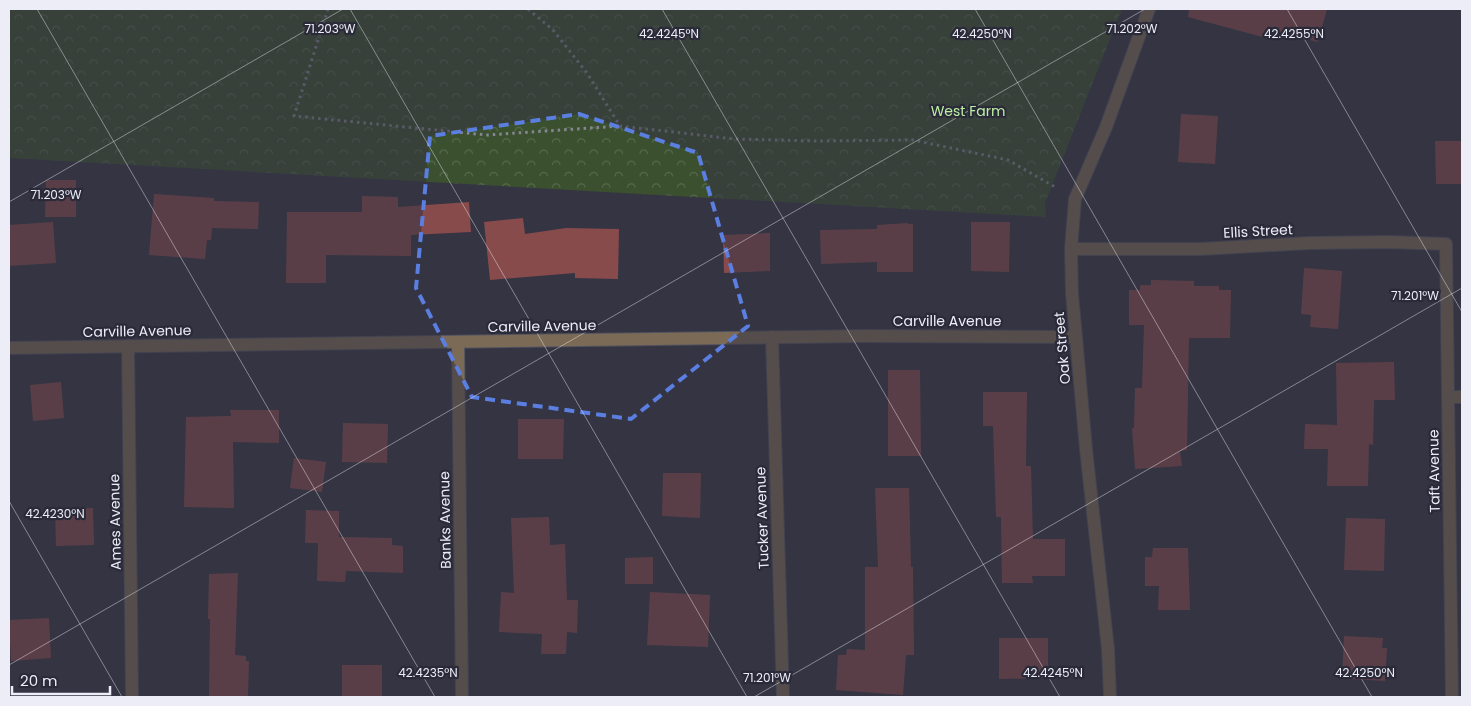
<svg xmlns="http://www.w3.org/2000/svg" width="1471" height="706" viewBox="0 0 1471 706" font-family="Poppins,sans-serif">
	<defs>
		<pattern id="park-crowns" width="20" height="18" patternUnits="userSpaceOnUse" patternTransform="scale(1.25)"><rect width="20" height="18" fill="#3a502f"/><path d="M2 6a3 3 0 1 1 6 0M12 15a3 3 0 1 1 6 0" fill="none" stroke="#576a4e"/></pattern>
	</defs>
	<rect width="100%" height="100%" fill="#343443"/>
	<polygon fill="url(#park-crowns)" points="9,9 1122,9 1045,203 1046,217 9,158"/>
	<g fill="#884b4c">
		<polygon points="1189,9 1327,9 1318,42 1272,30 1270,39 1188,17"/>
		<polygon points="1181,114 1218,116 1215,164 1178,162"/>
		<polygon points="1435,141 1462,141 1462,184 1436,184"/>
		<polygon points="46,180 76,180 76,217 45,217"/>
		<polygon points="154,194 214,198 214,201 259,202 258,229 212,228 211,240 207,240 205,259 149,255"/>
		<polygon points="362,196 398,197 398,207 469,202 471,232 411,235 411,256 326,255 326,283 286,283 287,212 362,212"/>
		<polygon points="523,218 525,234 566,228 619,229 618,279 575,278 575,273 490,280 484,222"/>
		<polygon points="53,222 56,263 9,266 9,225"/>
		<polygon points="971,222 1010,222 1009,272 971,271"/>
		<polygon points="908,223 908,224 913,224 913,272 877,272 877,262 821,264 820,230 877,229 877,225"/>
		<polygon points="770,233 770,271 724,273 723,235"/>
		<polygon points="1304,268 1342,271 1338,329 1310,327 1311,315 1301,314"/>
		<polygon points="1151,280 1194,281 1194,286 1219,286 1219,290 1231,290 1230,338 1189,338 1187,450 1180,451 1182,466 1135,469 1132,428 1134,428 1135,388 1142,388 1144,325 1129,325 1129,290 1140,290 1140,285 1151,285"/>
		<polygon points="1394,362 1395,400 1374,400 1373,445 1369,444 1368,486 1327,486 1328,449 1304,449 1305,424 1337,425 1336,363"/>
		<polygon points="888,370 920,370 921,456 888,456"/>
		<polygon points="61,382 64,418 33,421 30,385"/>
		<polygon points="983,392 1027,392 1026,466 1031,466 1033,539 1065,539 1065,576 1032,576 1033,583 1002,583 1001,517 996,517 993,426 983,426"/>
		<polygon points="230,410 279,410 279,443 233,442 234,508 184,507 186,417 231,416"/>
		<polygon points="518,419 564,419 563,459 518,459"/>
		<polygon points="343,423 388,424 387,463 342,462"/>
		<polygon points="294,458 326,462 322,492 290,488"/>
		<polygon points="663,473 701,473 700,518 662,516"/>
		<polygon points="875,488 909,488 911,567 913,567 914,655 906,655 903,695 836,690 838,655 846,655 847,649 865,650 865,567 878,567"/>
		<polygon points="93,508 94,545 56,546 55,509"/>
		<polygon points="306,510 339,511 339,537 392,538 392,545 403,546 403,573 346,571 345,582 317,581 318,543 305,543"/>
		<polygon points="549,517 550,545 565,544 567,600 578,600 577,633 567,632 566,654 541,654 542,634 499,632 501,592 514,593 511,518"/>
		<polygon points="1346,518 1385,519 1384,571 1344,570"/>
		<polygon points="1153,548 1188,548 1190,610 1158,610 1159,586 1145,586 1145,557 1152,557"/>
		<polygon points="653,557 653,584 625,584 625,558"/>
		<polygon points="238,573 235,655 246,656 246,661 249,661 248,697 209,697 210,619 208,619 209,574"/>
		<polygon points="650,592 710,595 708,647 647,645"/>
		<polygon points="49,618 51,658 11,661 9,620"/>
		<polygon points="1344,636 1383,638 1382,648 1387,648 1385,681 1350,679 1350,677 1342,677"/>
		<polygon points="999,638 1048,638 1048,678 999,679"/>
		<rect x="342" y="665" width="40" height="32"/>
	</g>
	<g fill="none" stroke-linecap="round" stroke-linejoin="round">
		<g stroke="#515260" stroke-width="14">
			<g id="minor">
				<polyline points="1071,249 1201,249 1309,243 1389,242 1446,244 1452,697"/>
				<polyline points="772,337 783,697"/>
				<polyline points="458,342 462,697"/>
				<polyline points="128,346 132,697"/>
				<polyline points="9,348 865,336 1076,337"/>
				<polyline points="1449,397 1462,397"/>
				<polyline points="1110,697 1108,649 1086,449 1076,337 1072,294 1071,249 1075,199 1106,127 1149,9"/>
			</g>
		</g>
		<g stroke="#868693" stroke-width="3" stroke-dasharray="2.5 4" stroke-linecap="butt">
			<polyline points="328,9 294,116 487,135 620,126"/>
			<polyline points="528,9 553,30 587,73 620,126 735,139 815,141 913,140 1008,160 1055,187"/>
		</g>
		<use href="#minor" stroke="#7b6b56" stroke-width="12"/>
	</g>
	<path d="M0 0H1471V706H0ZM579,114L698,153L748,326L631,419L472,397L416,288L430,136Z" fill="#343443" fill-opacity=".55" fill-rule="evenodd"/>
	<path fill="none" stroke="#5b7ee1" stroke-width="4" stroke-dasharray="10 6" stroke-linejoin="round" d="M579,114L698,153L748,326L631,419L472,397L416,288L430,136Z"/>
	<path fill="none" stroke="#ecedf7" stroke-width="1" stroke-opacity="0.45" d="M37,9L435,697M350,9L747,697M662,9L1060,697M975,9L1372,697M1287,9L1462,312M9,202L343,9M9,501L122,697M9,665L1145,9M754,697L1462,288"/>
	<g text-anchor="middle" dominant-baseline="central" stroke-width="4.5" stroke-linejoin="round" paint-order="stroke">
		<g font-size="14" fill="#bdefa4" stroke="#2a2a39">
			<text x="968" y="111">West Farm</text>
		</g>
		<g font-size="14" fill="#ecedf7" stroke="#2a2a39">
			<text transform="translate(1258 231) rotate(-3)">Ellis Street</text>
			<text x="947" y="321">Carville Avenue</text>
			<text transform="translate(542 326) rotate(-1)">Carville Avenue</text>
			<text transform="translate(137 331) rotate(-1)">Carville Avenue</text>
			<text transform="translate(1062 348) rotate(-95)">Oak Street</text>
			<text transform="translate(1434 471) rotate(-91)">Taft Avenue</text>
			<text transform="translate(762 518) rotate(-92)">Tucker Avenue</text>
			<text transform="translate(445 520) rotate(-91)">Banks Avenue</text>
			<text transform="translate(115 522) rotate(-91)">Ames Avenue</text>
		</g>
	</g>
	<g font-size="12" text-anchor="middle" fill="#ecedf7" stroke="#2a2a39" stroke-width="4.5" stroke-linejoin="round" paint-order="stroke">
		<text x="330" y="33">71.203°W</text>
		<text x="1132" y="33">71.202°W</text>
		<text x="669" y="38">42.4245°N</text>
		<text x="982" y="38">42.4250°N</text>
		<text x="1294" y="38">42.4255°N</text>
		<text x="56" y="199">71.203°W</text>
		<text x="1415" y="300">71.201°W</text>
		<text x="55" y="518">42.4230°N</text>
		<text x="428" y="677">42.4235°N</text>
		<text x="1053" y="677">42.4245°N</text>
		<text x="1365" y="677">42.4250°N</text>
		<text x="767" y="682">71.201°W</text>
	</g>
	<rect width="1471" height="706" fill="none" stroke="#ecedf7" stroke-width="20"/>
	<path d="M12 686v8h98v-8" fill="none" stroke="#ecedf7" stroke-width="2.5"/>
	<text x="20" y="686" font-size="15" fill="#ecedf7" stroke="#2a2a39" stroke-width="4" paint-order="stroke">20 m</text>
</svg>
